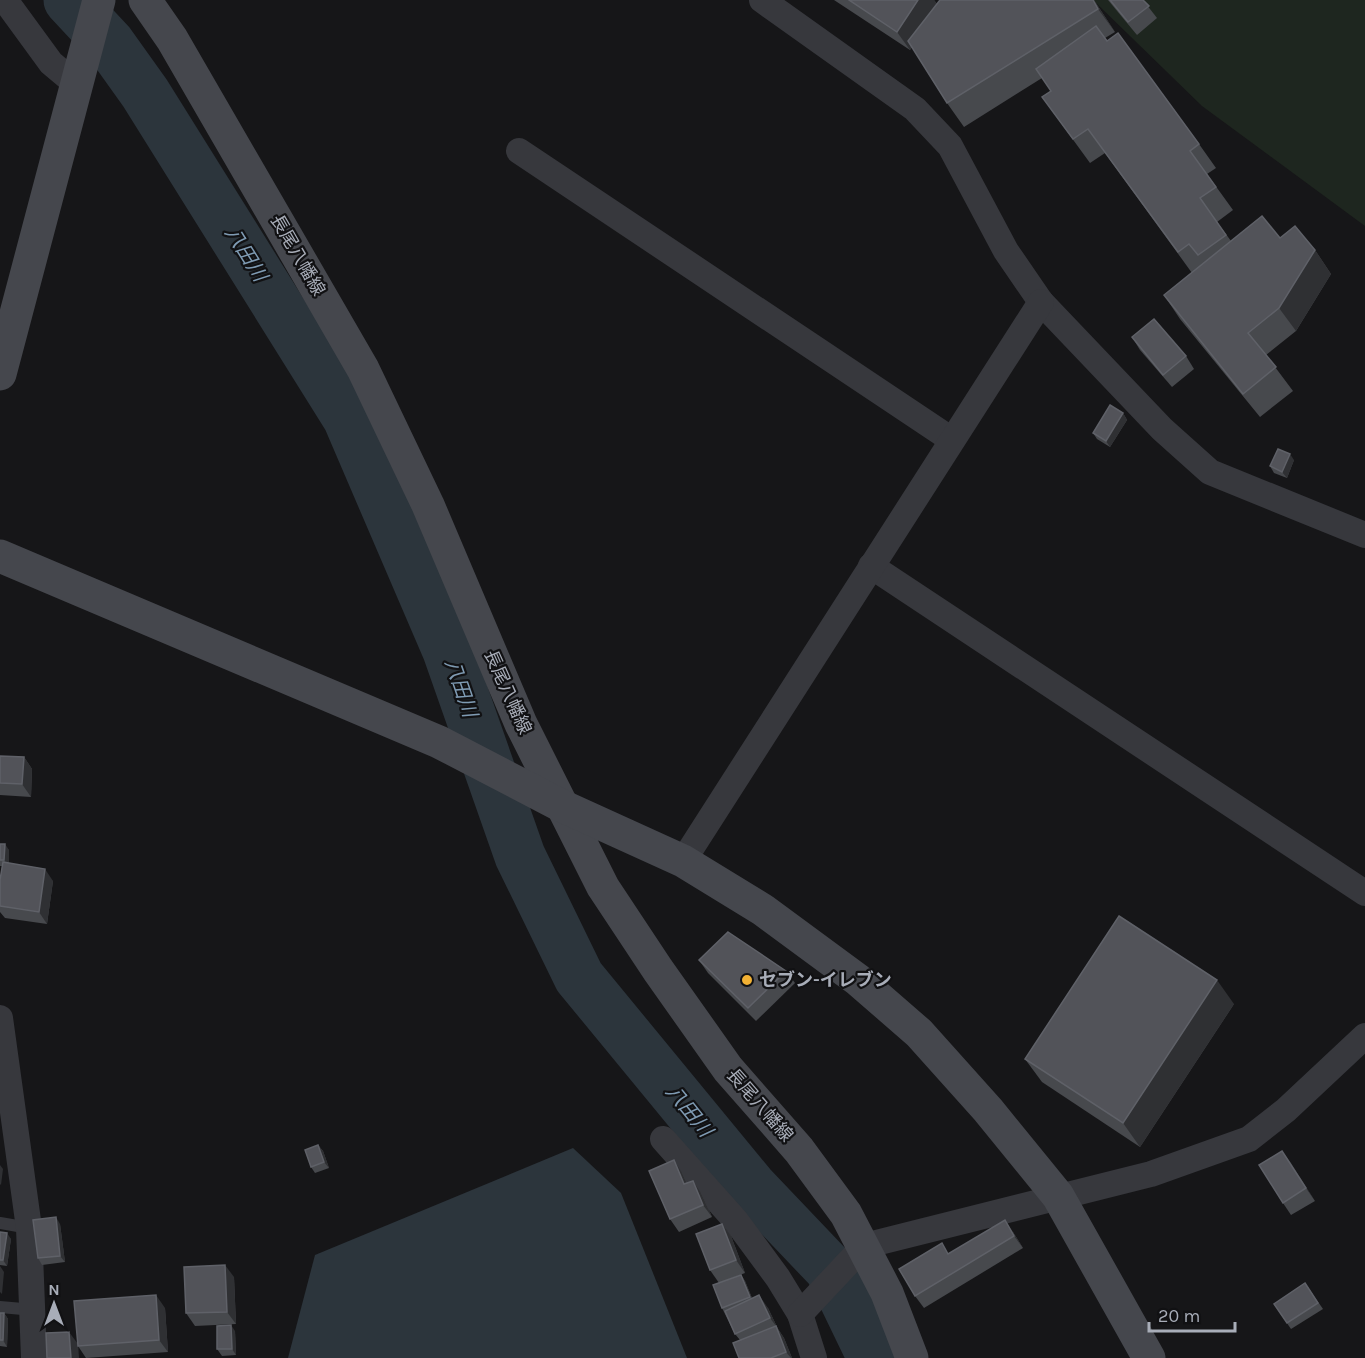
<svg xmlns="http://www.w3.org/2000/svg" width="1365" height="1358" viewBox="0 0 1365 1358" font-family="Karla,'Noto Sans JP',sans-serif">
	<rect width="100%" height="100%" fill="#161618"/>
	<polygon fill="#1e261f" points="1093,0 1365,0 1365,226 1202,106"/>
	<polygon fill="#2c353c" points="573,1148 621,1193 687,1358 288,1358 315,1255"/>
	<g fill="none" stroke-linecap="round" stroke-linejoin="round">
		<polyline stroke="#2c353c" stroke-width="51" points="69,0 110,44 145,93 348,418 448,651 520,856 579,977 751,1186 830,1269 873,1358"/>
		<g stroke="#37383d" stroke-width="12">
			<polyline points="0,1223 29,1228"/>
			<polyline points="0,1307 34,1310"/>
		</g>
		<g stroke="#37383d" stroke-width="26">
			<polyline points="5,0 51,63 76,84"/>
			<polyline points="762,0 915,109 950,146 1006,251 1041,302 1162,429 1210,472 1365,535"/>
			<polyline points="519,151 952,440"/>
			<polyline points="871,566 1365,893"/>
			<polyline points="683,861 1041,302"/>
			<polyline points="0,1018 29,1228 34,1358"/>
			<polyline points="663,1139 736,1221 778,1278 800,1314 814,1358"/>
			<polyline points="800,1314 864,1246 1151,1174 1249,1139 1286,1110 1365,1036"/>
		</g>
		<g stroke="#45474d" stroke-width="33">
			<polyline points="145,0 172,39 363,369 428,505 521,724 603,887 658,970 728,1069 799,1150 846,1214 887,1293 912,1358"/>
			<polyline points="0,374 99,0"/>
			<polyline points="0,556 439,742 562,806 683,861 763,910 858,980 919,1033 988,1110 1058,1196 1149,1358"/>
		</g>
	</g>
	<g fill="#47494d">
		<polygon points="834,0 934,0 937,4 1094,0 1115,32 1105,38 1199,144 1216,168 1207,174 1233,210 1217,222 1231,241 1280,238 1315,250 1331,274 1296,331 1266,355 1293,391 1260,417 1180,319 1164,295 1192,273 1105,153 1090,163 1042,97 1051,91 1042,78 964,127 947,103 912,47 910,50"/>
		<polygon points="1108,0 1143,0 1157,18 1137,35"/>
		<polygon points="1132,337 1186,356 1194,369 1172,387 1140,350"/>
		<polygon points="1123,413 1127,420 1110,447 1097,439 1093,433"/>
		<polygon points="1294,460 1287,478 1274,473 1270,466"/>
		<polygon points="0,756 24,757 32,769 31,797 0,795"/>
		<polygon points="0,844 9,850 9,863 53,881 47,924 5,918 0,912 0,880 2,866 0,866"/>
		<polygon points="699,960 786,971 795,983 756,1021 708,973"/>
		<polygon points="1234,1004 1140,1147 1042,1082 1025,1059"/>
		<polygon points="318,1145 323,1151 329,1168 315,1173 311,1167"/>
		<polygon points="1282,1151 1315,1201 1291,1215 1283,1203"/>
		<polygon points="682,1173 687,1183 701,1193 712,1217 679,1232 670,1219"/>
		<polygon points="60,1224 65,1262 42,1265 38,1258"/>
		<polygon points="722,1224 731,1236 745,1273 719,1283 710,1270"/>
		<polygon points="0,1232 11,1239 7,1266 0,1265"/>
		<polygon points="1013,1232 1023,1248 924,1308 915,1296 949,1253"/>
		<polygon points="741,1275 745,1281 752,1298 768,1308 778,1329 784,1338 792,1358 739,1358 740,1340 735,1334 722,1308"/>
		<polygon points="234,1277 236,1324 195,1326 186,1313"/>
		<polygon points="1305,1283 1323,1309 1291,1329 1274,1304"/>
		<polygon points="165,1308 168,1352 86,1358 78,1346 79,1358 78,1344"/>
		<polygon points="0,1313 4,1313 8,1319 7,1347 0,1346"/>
		<polygon points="235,1331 236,1355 222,1356 217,1349"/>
	</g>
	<g fill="#2f3033">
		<polygon points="918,0 934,0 939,7 910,50 897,32"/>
		<polygon points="1093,0 1094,0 1115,32 1098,9"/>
		<polygon points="1315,250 1331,274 1296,331 1279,308"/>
		<polygon points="1123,413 1127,420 1110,447 1106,441"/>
		<polygon points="1290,454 1294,460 1287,478 1282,472"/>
		<polygon points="24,757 32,769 31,797 22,784"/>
		<polygon points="5,844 9,850 9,867 4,860"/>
		<polygon points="45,869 53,881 47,924 39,912"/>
		<polygon points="1217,980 1234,1004 1140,1147 1123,1123"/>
		<polygon points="318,1145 323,1151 329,1168 324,1162"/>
		<polygon points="1282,1151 1291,1163 1315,1201 1306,1188"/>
		<polygon points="674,1160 682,1173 693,1196 684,1184"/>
		<polygon points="0,1165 3,1169 1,1185 0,1184"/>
		<polygon points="693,1181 701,1193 712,1217 703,1205"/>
		<polygon points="56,1217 60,1224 65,1262 60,1256"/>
		<polygon points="1005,1220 1013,1232 1023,1248 1014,1236"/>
		<polygon points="722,1224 731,1236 745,1273 736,1260"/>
		<polygon points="7,1233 11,1239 7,1266 3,1260"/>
		<polygon points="225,1265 234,1277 236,1324 227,1312"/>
		<polygon points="0,1266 4,1272 2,1294 0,1292"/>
		<polygon points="741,1275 745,1281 754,1303 750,1297"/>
		<polygon points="156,1295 165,1308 168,1352 159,1340"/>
		<polygon points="759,1295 768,1308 778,1329 784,1338 792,1358 791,1358 786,1352 776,1326 770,1318"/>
		<polygon points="4,1313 8,1319 7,1347 3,1340"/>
		<polygon points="231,1325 235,1331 236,1355 232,1349"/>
		<polygon points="69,1332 78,1344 79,1358 71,1358"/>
	</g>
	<g fill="#525359" stroke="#5f6168" stroke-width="1.5">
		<polygon points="849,0 918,0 897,32"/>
		<polygon points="940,0 1093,0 1098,9 947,103 908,41"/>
		<polygon points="1110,0 1143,0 1149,6 1128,22"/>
		<polygon points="1096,26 1107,41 1118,33 1199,144 1190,151 1216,187 1200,198 1226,235 1198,255 1189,244 1178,252 1088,129 1073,139 1042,97 1051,91 1036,69"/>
		<polygon points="1262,216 1280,238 1295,226 1315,250 1279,308 1248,333 1276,367 1243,394 1164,295"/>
		<polygon points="1154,319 1186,356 1163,375 1132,337"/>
		<polygon points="1110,405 1123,413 1106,441 1093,433"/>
		<polygon points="1278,449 1290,454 1282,472 1270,466"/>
		<polygon points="0,756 24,757 22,784 0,783"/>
		<polygon points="0,844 5,844 4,860 0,860"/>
		<polygon points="3,862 45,869 39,912 0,906 0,880"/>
		<polygon points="1119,916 1217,980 1123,1123 1025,1059"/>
		<polygon points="728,932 786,971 748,1008 699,960"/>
		<polygon points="318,1145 324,1162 311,1167 305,1150"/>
		<polygon points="1282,1151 1306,1188 1283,1203 1259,1165"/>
		<polygon points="674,1160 684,1184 693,1181 703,1205 670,1219 649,1171"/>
		<polygon points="56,1217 60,1256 38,1258 33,1220"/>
		<polygon points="1005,1220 1014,1236 915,1296 899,1269 942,1243 948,1254"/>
		<polygon points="722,1224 736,1260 710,1270 696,1234"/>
		<polygon points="0,1232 7,1233 3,1260 0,1260"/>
		<polygon points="225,1265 227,1312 186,1313 184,1267"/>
		<polygon points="741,1275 750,1297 722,1308 713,1285"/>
		<polygon points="1305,1283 1318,1303 1287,1323 1274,1304"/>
		<polygon points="156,1295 159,1340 78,1346 74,1301"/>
		<polygon points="759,1295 770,1318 735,1334 725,1311"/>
		<polygon points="0,1313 4,1313 3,1340 0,1340"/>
		<polygon points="231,1325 232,1349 217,1349 217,1326"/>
		<polygon points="776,1326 786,1352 771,1358 739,1358 733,1343"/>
		<polygon points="69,1332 71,1358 47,1358 46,1333"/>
	</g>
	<circle fill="#f2b134" stroke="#111113" stroke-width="2" cx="747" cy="980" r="6"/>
	<g text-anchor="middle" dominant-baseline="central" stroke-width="4.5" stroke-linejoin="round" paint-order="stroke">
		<g font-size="18" fill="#a8adb8" stroke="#111113">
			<text transform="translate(298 255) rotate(60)">長尾八幡線</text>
			<text transform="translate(508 692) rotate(66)">長尾八幡線</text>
			<text transform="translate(760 1105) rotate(49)">長尾八幡線</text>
		</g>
		<g font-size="18" font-weight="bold" fill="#a8adb8" stroke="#111113" text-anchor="start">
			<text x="759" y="980">セブン-イレブン</text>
		</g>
		<g font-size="20" font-style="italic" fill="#7f9bb3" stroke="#111113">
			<text transform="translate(246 254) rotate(58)">八田川</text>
			<text transform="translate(461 688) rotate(71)">八田川</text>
			<text transform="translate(689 1111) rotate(51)">八田川</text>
		</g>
	</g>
	<g transform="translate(54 1304)" stroke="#111113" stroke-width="4.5" paint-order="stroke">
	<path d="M0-4.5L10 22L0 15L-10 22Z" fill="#a8adb8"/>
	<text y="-9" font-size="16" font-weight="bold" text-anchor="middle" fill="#a8adb8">N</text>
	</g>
	<path d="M1149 1322v9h86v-9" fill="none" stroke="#a8adb8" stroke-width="3"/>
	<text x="1158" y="1322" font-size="18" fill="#a8adb8" stroke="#111113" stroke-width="4.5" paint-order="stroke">20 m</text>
</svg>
